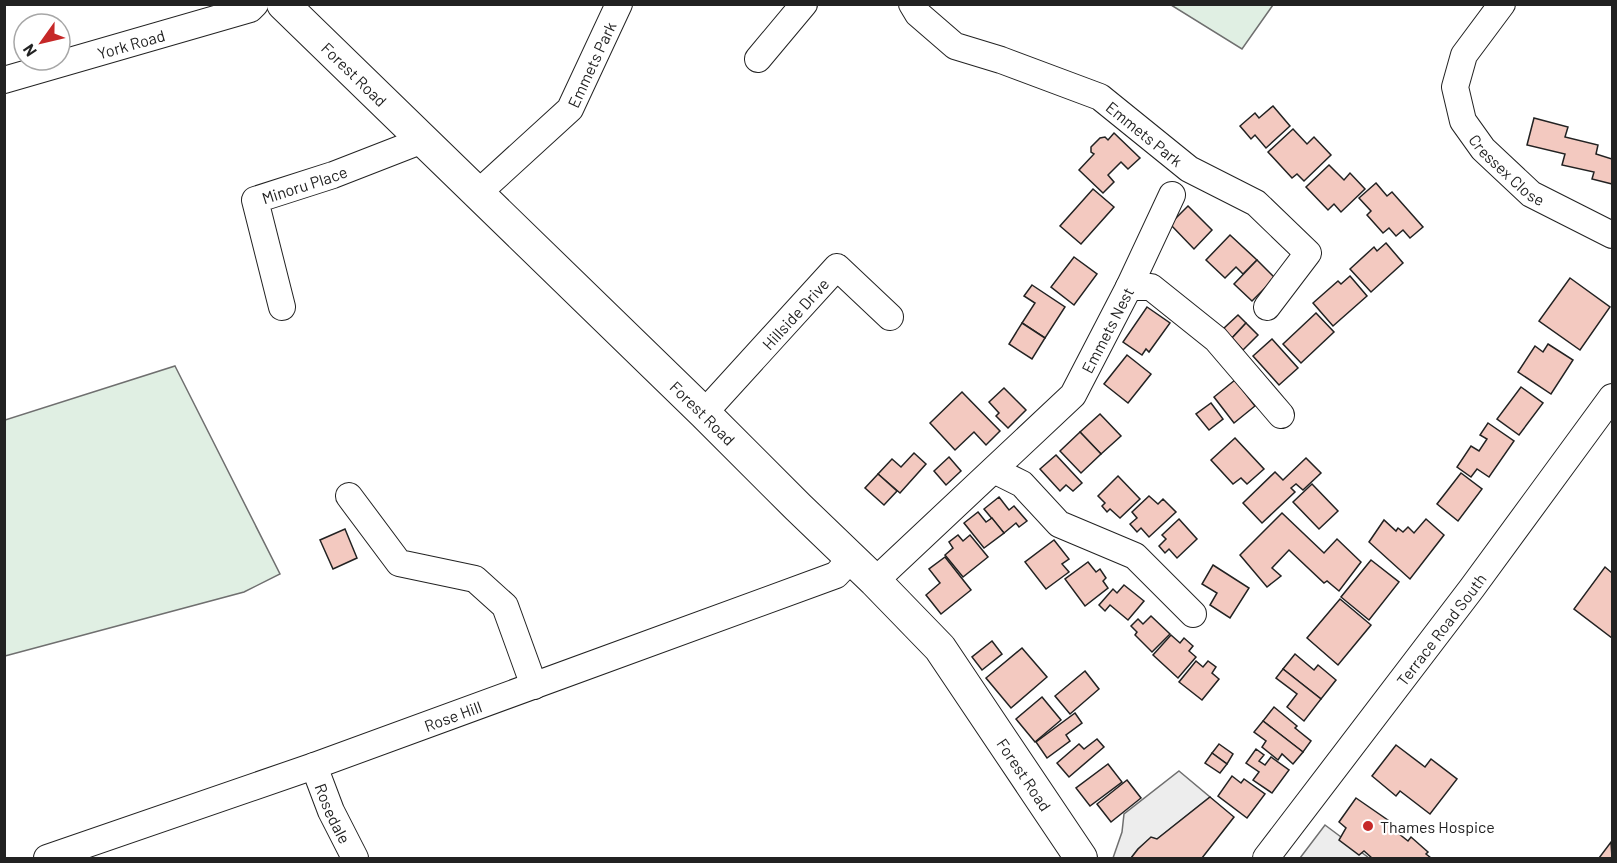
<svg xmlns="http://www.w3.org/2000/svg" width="1617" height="863" viewBox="0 0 1617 863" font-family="Barlow,sans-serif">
	<rect width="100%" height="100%" fill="#fff"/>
	<g fill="#e0efe3" stroke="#6f6f6f" stroke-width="1.5">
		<polygon points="1171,5 1273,5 1242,49"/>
		<polygon points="175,366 280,574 244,592 5,656 5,420"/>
	</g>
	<g fill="#ededed" stroke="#6f6f6f" stroke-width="1.5">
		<polygon points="1179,771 1210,797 1157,839 1151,838 1138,849 1131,858 1113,858 1122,832 1124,814"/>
		<polygon points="1325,825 1369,858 1300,858"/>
	</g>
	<g fill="#f3c9c0" stroke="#222" stroke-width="1.5">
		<polygon points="1273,106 1290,126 1266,148 1255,135 1251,139 1240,126 1255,113 1259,118"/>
		<polygon points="1534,118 1568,127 1565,137 1598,145 1596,154 1612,159 1612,184 1592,179 1594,172 1562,165 1565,154 1527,145"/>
		<polygon points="1293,129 1307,144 1314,137 1331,155 1304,181 1297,174 1292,178 1268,152"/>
		<polygon points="1114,133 1140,158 1128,169 1121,162 1108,175 1114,182 1103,193 1079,170 1094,154 1091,152 1091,147 1100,138 1105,137 1108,140"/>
		<polygon points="1329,165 1344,180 1350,173 1365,189 1341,212 1334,204 1328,210 1306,187"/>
		<polygon points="1376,183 1387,196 1392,192 1423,227 1410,238 1403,230 1396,236 1389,228 1383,233 1367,215 1371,211 1359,198"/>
		<polygon points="1093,189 1114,207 1081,244 1060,226"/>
		<polygon points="1188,206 1212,230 1194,249 1170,224"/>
		<polygon points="1230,235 1257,260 1243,274 1236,267 1225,278 1206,260"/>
		<polygon points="1386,243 1403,263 1371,292 1350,269 1374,247 1377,251"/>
		<polygon points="1074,257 1097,274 1074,305 1051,287"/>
		<polygon points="1257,260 1275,278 1252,301 1234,284"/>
		<polygon points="1350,276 1367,296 1333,326 1313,303 1338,281 1341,284"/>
		<polygon points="1570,278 1610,307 1580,350 1539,321"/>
		<polygon points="1032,285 1065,307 1045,338 1022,323 1035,303 1024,296"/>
		<polygon points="1147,307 1170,323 1149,352 1146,349 1142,355 1123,342"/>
		<polygon points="1316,313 1334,332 1301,363 1283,344"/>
		<polygon points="1238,315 1246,323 1232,338 1223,329"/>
		<polygon points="1022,323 1045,338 1032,359 1009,344"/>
		<polygon points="1246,323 1258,335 1243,350 1232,338"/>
		<polygon points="1272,339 1298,368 1279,385 1253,356"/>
		<polygon points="1548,344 1573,360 1551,394 1518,372 1535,346 1543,352"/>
		<polygon points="1127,355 1151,374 1128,403 1104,384"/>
		<polygon points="1235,380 1255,406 1234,423 1214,397"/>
		<polygon points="1521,387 1543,403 1519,435 1497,419"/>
		<polygon points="1004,388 1026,410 1008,428 996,416 999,413 989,402"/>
		<polygon points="962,392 1000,431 986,445 974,432 955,450 930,423"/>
		<polygon points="1211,403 1223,419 1209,430 1196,414"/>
		<polygon points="1100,414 1121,436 1101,454 1080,432"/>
		<polygon points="1488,423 1514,441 1489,477 1477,469 1471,477 1457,467 1471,446 1479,451 1487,439 1480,435"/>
		<polygon points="1080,432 1101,454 1081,473 1060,451"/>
		<polygon points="1235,438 1264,469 1247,484 1241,478 1233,484 1211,460"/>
		<polygon points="914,453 926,464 900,493 878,474 892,459 901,467"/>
		<polygon points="1056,455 1082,483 1073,491 1066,485 1060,491 1040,469"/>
		<polygon points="949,457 961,471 946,485 934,471"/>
		<polygon points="1306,458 1321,473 1303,490 1296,484 1291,488 1295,492 1262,523 1243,503 1275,472 1283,480"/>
		<polygon points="1461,473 1482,489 1458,521 1437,504"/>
		<polygon points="878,474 897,491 884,505 865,488"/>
		<polygon points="1118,476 1140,499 1120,518 1110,509 1107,512 1102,506 1105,503 1098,496"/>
		<polygon points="1312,484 1338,511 1319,529 1293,502"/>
		<polygon points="1149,496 1158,504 1163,499 1176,512 1149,537 1141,528 1137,532 1130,524 1137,518 1132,512"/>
		<polygon points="999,497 1009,510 1014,506 1027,521 1019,527 1016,523 1004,533 984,509"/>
		<polygon points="978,512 986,522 992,518 1004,533 984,548 964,523"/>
		<polygon points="1282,513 1324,553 1337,539 1361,562 1339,591 1327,581 1324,583 1289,550 1272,568 1281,576 1267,587 1240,555"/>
		<polygon points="1179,519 1197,539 1177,558 1169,549 1165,553 1159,546 1166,539 1162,535"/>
		<polygon points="1426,519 1444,535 1410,579 1369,542 1384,520 1396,531 1398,528 1403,532 1408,527 1414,533"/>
		<polygon points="345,529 357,558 333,569 320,540"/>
		<polygon points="958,535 963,541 970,535 988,557 963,577 945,555 953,548 949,542"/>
		<polygon points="1054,540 1069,559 1062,564 1069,572 1046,589 1025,562"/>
		<polygon points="945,557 971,590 941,614 926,595 940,583 929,569"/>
		<polygon points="1371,560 1399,582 1369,620 1341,597"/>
		<polygon points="1088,562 1096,572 1100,569 1106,578 1103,581 1108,588 1085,606 1065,579"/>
		<polygon points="1213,565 1249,588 1230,618 1210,605 1217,593 1202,584"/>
		<polygon points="1605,567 1612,573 1612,638 1574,609"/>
		<polygon points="1124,585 1144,601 1128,620 1110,605 1105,611 1099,605 1113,589 1117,593"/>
		<polygon points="1340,599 1371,625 1338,665 1307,638"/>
		<polygon points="1151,616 1170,634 1152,652 1135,635 1137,632 1131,626 1138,619 1143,624"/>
		<polygon points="1171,635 1180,643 1184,638 1193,646 1189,651 1196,657 1178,678 1153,655"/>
		<polygon points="992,641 1002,654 982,670 972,657"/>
		<polygon points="1022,648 1047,677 1011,708 986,678"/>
		<polygon points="1295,654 1314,670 1318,665 1336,680 1321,699 1283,669"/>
		<polygon points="1196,661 1203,667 1208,661 1216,667 1212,673 1219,679 1202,700 1179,682"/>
		<polygon points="1283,669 1321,699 1304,721 1287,707 1297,694 1276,678"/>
		<polygon points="1085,671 1099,689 1070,714 1055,696"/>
		<polygon points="1042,697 1061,720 1035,742 1016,719"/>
		<polygon points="1274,707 1297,726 1295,728 1311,741 1303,752 1263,721"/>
		<polygon points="1075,713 1082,723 1066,735 1070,741 1047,758 1036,742"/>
		<polygon points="1263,721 1303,752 1293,764 1282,754 1278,760 1262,747 1266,741 1254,732"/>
		<polygon points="1097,739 1104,747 1069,777 1057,763 1079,744 1084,749"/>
		<polygon points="1219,744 1233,754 1227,764 1212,753"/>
		<polygon points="1396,745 1425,767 1431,759 1457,779 1430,814 1400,791 1396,796 1372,776"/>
		<polygon points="1256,749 1264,755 1259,761 1265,765 1271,757 1289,770 1272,793 1253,780 1259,772 1246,763"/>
		<polygon points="1212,753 1227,764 1220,773 1205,763"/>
		<polygon points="1108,764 1122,782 1090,806 1076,788"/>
		<polygon points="1232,776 1241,783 1244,779 1265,794 1247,818 1218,796"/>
		<polygon points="1127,780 1141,798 1111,822 1097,804"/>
		<polygon points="1210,797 1234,817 1202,858 1131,858 1138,849 1151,837 1157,839"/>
		<polygon points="1356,798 1395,825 1393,829 1408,841 1411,837 1428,852 1426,854 1431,858 1372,858 1364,851 1359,855 1339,840 1346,828 1339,822"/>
		<polygon points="1611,842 1612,858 1599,858"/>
	</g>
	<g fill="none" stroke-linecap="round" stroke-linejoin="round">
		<g stroke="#222" stroke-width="28">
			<g id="minor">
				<path id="s1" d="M912,4L918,14L955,46L1001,60L1100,97L1189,169L1256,203L1308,253L1267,307"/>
				<path id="s2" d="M1502,4L1464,55L1455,87L1463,121L1483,149L1531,194L1612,235"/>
				<polyline points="758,59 804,4"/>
				<path id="s3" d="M4,80L250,9L255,4"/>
				<path id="s4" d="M478,193L570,109L619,4"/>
				<polyline points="1129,287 1151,287 1216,339 1281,415"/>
				<path id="s5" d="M282,307L255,200L333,175L423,140"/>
				<path id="s6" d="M704,413L837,267L890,317"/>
				<polyline points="994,470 1022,484 1059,524 1135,556 1193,614"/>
				<polyline points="349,496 399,563 475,579 505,606 534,686"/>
				<path id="s7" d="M875,581L1073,395L1129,287L1172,195"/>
				<path id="s8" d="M314,766L331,811L355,858"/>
				<path id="s9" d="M47,858L314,766L836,575L851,559"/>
				<path id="s10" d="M1266,858L1472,588L1612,397"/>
			</g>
		</g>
		<g stroke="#222" stroke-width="34">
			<g id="major">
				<path id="s11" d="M283,4L704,413L798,507L875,581L940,648L1081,858"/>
			</g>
		</g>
		<use href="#minor" stroke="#fff" stroke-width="26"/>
		<use href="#major" stroke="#fff" stroke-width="32"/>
	</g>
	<circle fill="#c62828" stroke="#fff" stroke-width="2" cx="1368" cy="826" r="6"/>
	<g text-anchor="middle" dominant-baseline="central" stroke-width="4.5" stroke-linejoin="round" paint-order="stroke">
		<g font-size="16" fill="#222" stroke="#fff">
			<text stroke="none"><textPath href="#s3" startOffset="132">York Road</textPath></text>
			<text stroke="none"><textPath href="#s4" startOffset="174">Emmets Park</textPath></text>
			<text stroke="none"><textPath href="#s11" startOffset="100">Forest Road</textPath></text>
			<text stroke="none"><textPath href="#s1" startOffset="272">Emmets Park</textPath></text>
			<text stroke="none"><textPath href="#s2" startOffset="198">Cressex Close</textPath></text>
			<text stroke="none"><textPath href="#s5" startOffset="162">Minoru Place</textPath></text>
			<text stroke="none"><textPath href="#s6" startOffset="135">Hillside Drive</textPath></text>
			<text stroke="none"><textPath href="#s7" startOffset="345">Emmets Nest</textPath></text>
			<text stroke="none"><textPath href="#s11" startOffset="586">Forest Road</textPath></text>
			<text stroke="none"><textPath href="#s10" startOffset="288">Terrace Road South</textPath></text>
			<text stroke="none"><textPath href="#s9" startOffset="430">Rose Hill</textPath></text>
			<text stroke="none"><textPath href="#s11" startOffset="1072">Forest Road</textPath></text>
			<text stroke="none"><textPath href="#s8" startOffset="51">Rosedale</textPath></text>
		</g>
		<g font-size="16" fill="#222" stroke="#fff" text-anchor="start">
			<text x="1380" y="826">Thames Hospice</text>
		</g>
	</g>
	<rect width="1617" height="863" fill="none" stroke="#222222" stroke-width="12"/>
	<g transform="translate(42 42) rotate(236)"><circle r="28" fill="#ffffff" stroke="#a7a7a7" stroke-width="1.5"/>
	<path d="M0-4.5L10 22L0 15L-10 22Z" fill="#c62828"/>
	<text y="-9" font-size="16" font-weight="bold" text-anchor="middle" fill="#222222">N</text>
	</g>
</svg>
